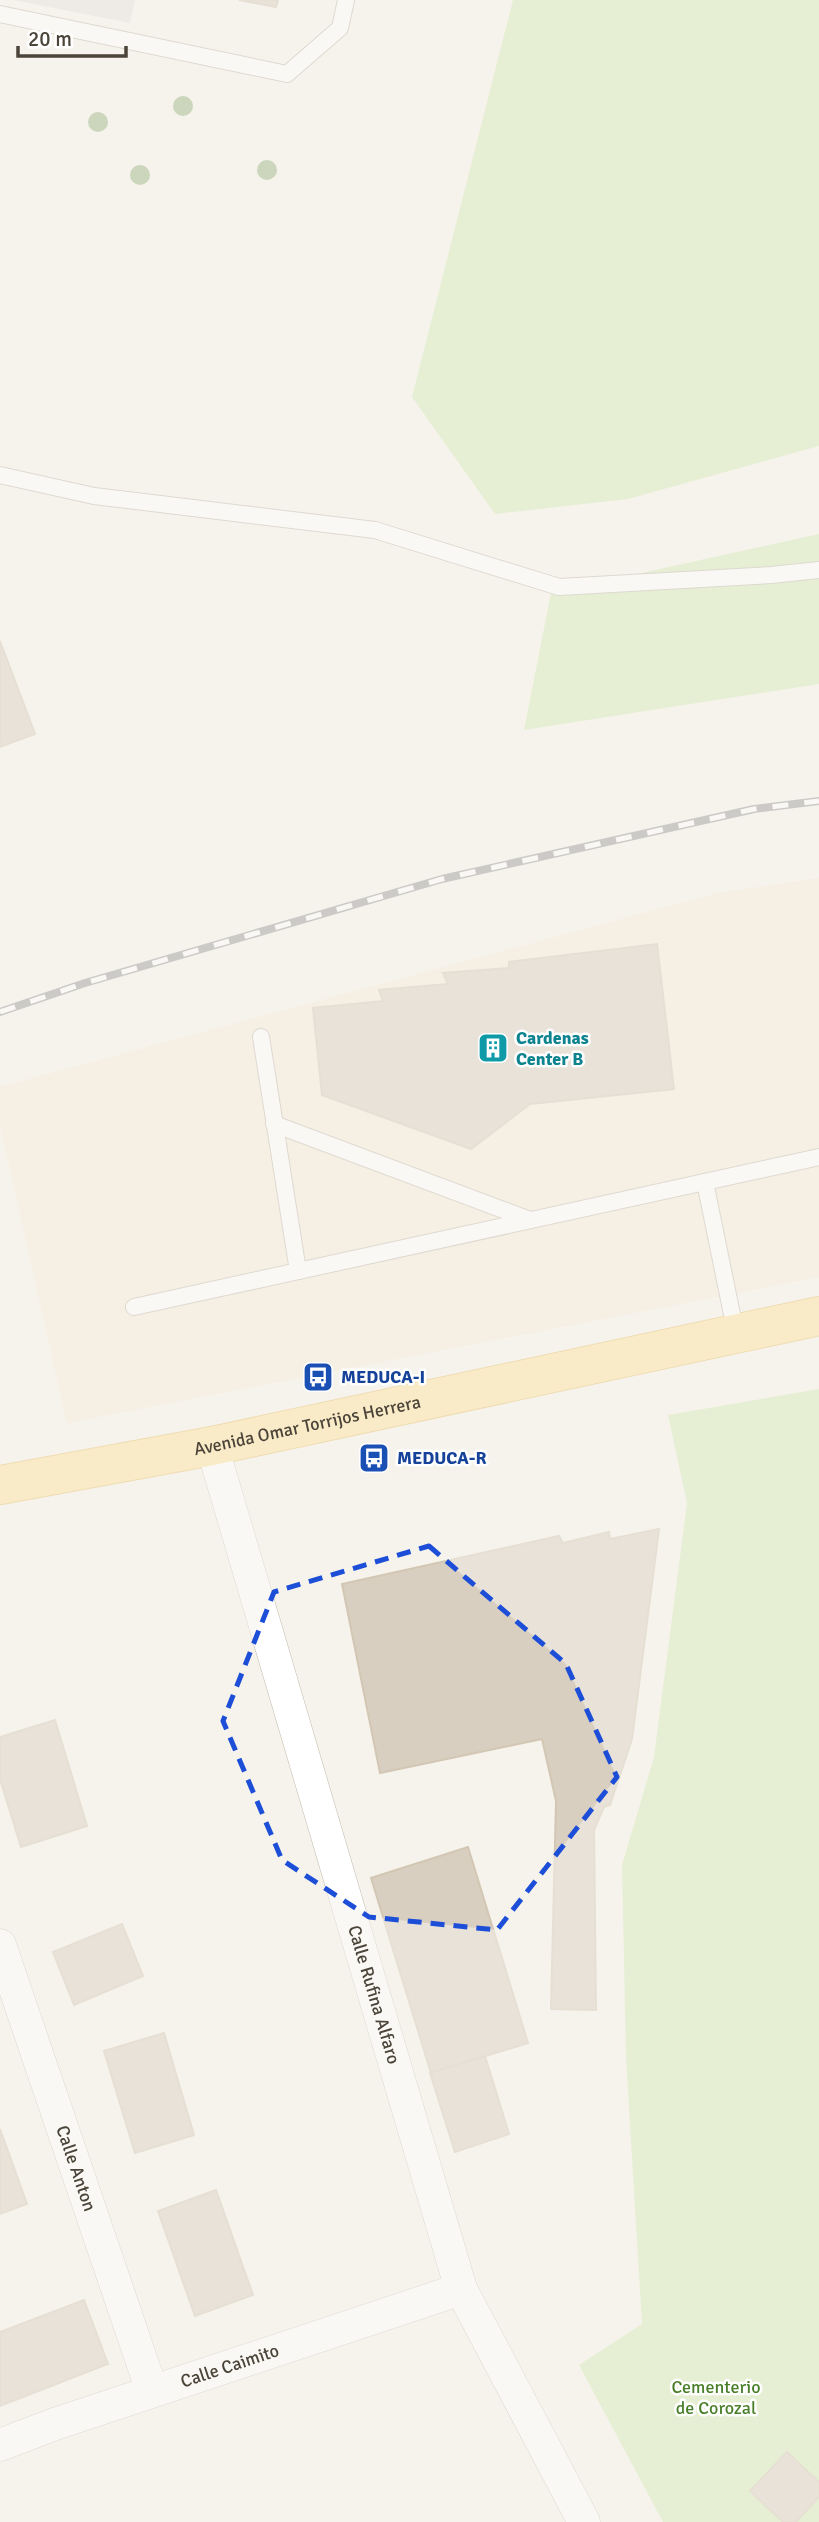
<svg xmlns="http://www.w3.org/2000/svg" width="819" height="2522" viewBox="0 0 819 2522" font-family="Signika,sans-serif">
	<rect width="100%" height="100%" fill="#f6f3ec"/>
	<polygon fill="#f7ead8" points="819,878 819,1277 67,1423 0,1125 0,1087 718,893"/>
	<g fill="#d2eab5">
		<polygon points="513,0 819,0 819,446 628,499 495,514 412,397"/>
		<polygon points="819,534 819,684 524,730 551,593"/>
		<polygon points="819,1389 819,2522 663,2522 579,2365 642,2324 626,2058 622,1865 654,1757 687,1503 668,1415"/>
	</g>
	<polygon fill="#e5e3e0" points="13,0 135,0 130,23"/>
	<g fill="#d8cfc1" stroke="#d3c7b4" stroke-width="2">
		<polygon points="239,0 278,0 276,7"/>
		<polygon points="0,641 35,734 0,747"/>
		<polygon points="657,944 674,1089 530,1104 471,1149 322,1095 313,1008 383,1001 379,990 448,984 443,973 509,968 509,962"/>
		<polygon points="659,1529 632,1739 610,1805 604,1807 594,1830 596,2010 551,2009 556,1801 542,1739 380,1773 342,1584 559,1536 563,1543 609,1532 610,1539"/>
		<polygon points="55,1720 87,1826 21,1847 0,1779 0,1737"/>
		<polygon points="468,1847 528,2043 431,2073 371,1878"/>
		<polygon points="122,1924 143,1976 74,2005 53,1952"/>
		<polygon points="164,2033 194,2135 135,2153 104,2051"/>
		<polygon points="485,2056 509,2134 455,2152 430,2073"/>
		<polygon points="0,2129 27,2204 0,2214"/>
		<polygon points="216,2190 253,2295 195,2316 158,2211"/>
		<polygon points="84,2300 108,2364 0,2406 0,2332"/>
		<polygon points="787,2452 819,2482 819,2497 796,2522 783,2522 750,2491"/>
	</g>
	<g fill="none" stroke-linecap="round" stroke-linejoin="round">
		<g stroke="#c2bbae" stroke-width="18">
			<g id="lane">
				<polyline points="0,14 287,74 340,28 346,0"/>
				<polyline points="0,475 94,496 375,530 559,587 771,575 819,570"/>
				<polyline points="261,1037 298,1271"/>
				<polyline points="274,1124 530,1220"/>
				<polyline points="705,1182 736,1334"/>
				<polyline points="134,1307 819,1157"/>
			</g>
		</g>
		<g stroke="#c2bbae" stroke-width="33">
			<g id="street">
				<path id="s1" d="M212,1446L461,2289L584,2522"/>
				<path id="s2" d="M0,1945L152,2391"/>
				<path id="s3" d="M0,2445L55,2424L461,2289"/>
			</g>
		</g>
		<g stroke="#e6c16a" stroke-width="40">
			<g id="primary">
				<path id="s4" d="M0,1485L212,1446L819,1316"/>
			</g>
		</g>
		<use href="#lane" stroke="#fff" stroke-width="16"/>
		<use href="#street" stroke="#fff" stroke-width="32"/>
		<use href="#primary" stroke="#ffe39c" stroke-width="38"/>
		<g stroke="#9a9a9a" stroke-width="8">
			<polyline id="rail" points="0,1012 85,983 442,879 754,809 819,801"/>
		</g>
		<use href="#rail" stroke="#fff" stroke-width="5" stroke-dasharray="16" stroke-linecap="butt"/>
	</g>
	<g fill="#97b381">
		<circle cx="183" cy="106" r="10"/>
		<circle cx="98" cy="122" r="10"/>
		<circle cx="267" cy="170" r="10"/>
		<circle cx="140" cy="175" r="10"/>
	</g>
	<path d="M0 0H819V2522H0ZM429,1546L566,1664L617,1777L497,1930L369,1917L282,1860L223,1721L274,1592Z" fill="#f6f3ec" fill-opacity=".55" fill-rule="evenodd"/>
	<path fill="none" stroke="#1d4ed8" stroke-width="5" stroke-dasharray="14 9" stroke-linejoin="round" d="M429,1546L566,1664L617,1777L497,1930L369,1917L282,1860L223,1721L274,1592Z"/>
	<defs>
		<g id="building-square" transform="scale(1.575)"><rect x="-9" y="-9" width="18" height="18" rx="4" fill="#0f9aa8" stroke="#fff"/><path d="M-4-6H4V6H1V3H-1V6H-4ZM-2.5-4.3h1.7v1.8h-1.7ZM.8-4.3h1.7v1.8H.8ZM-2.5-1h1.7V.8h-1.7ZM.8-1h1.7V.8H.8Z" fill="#fff"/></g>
		<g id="bus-square" transform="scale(1.575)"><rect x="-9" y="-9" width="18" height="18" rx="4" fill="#1a4fb4" stroke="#fff"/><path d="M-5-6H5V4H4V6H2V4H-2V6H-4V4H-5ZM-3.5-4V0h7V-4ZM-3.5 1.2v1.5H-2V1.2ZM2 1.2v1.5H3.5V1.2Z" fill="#fff"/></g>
	</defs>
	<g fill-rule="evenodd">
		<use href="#building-square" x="493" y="1048"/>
		<use href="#bus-square" x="318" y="1377"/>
		<use href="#bus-square" x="374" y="1458"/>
	</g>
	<g text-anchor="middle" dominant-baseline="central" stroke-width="5" stroke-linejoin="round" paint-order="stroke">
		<g font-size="18" font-weight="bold" fill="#0d838f" stroke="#fff" text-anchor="start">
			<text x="516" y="1038">Cardenas<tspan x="516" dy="21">Center B</tspan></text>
		</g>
		<g font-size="18" font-weight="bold" fill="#164399" stroke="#fff" text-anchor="start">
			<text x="341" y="1377">MEDUCA-I</text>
			<text x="397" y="1458">MEDUCA-R</text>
		</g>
		<g font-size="18" fill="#4b4439" stroke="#fff">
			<text stroke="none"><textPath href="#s4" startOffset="313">Avenida Omar Torrijos Herrera</textPath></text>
			<text stroke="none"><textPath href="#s1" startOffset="572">Calle Rufina Alfaro</textPath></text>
			<text stroke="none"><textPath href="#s2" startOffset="236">Calle Anton</textPath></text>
			<text stroke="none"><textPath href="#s3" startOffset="243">Calle Caimito</textPath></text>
		</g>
		<g font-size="18" fill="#4a7f2a" stroke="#fff">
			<text x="716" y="2387">Cementerio<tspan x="716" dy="21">de Corozal</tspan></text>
		</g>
	</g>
	<path d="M18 46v10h108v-10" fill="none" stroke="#4b4439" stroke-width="3.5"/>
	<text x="28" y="46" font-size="21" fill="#4b4439" stroke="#ffffff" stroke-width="5" paint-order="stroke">20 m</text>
</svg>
